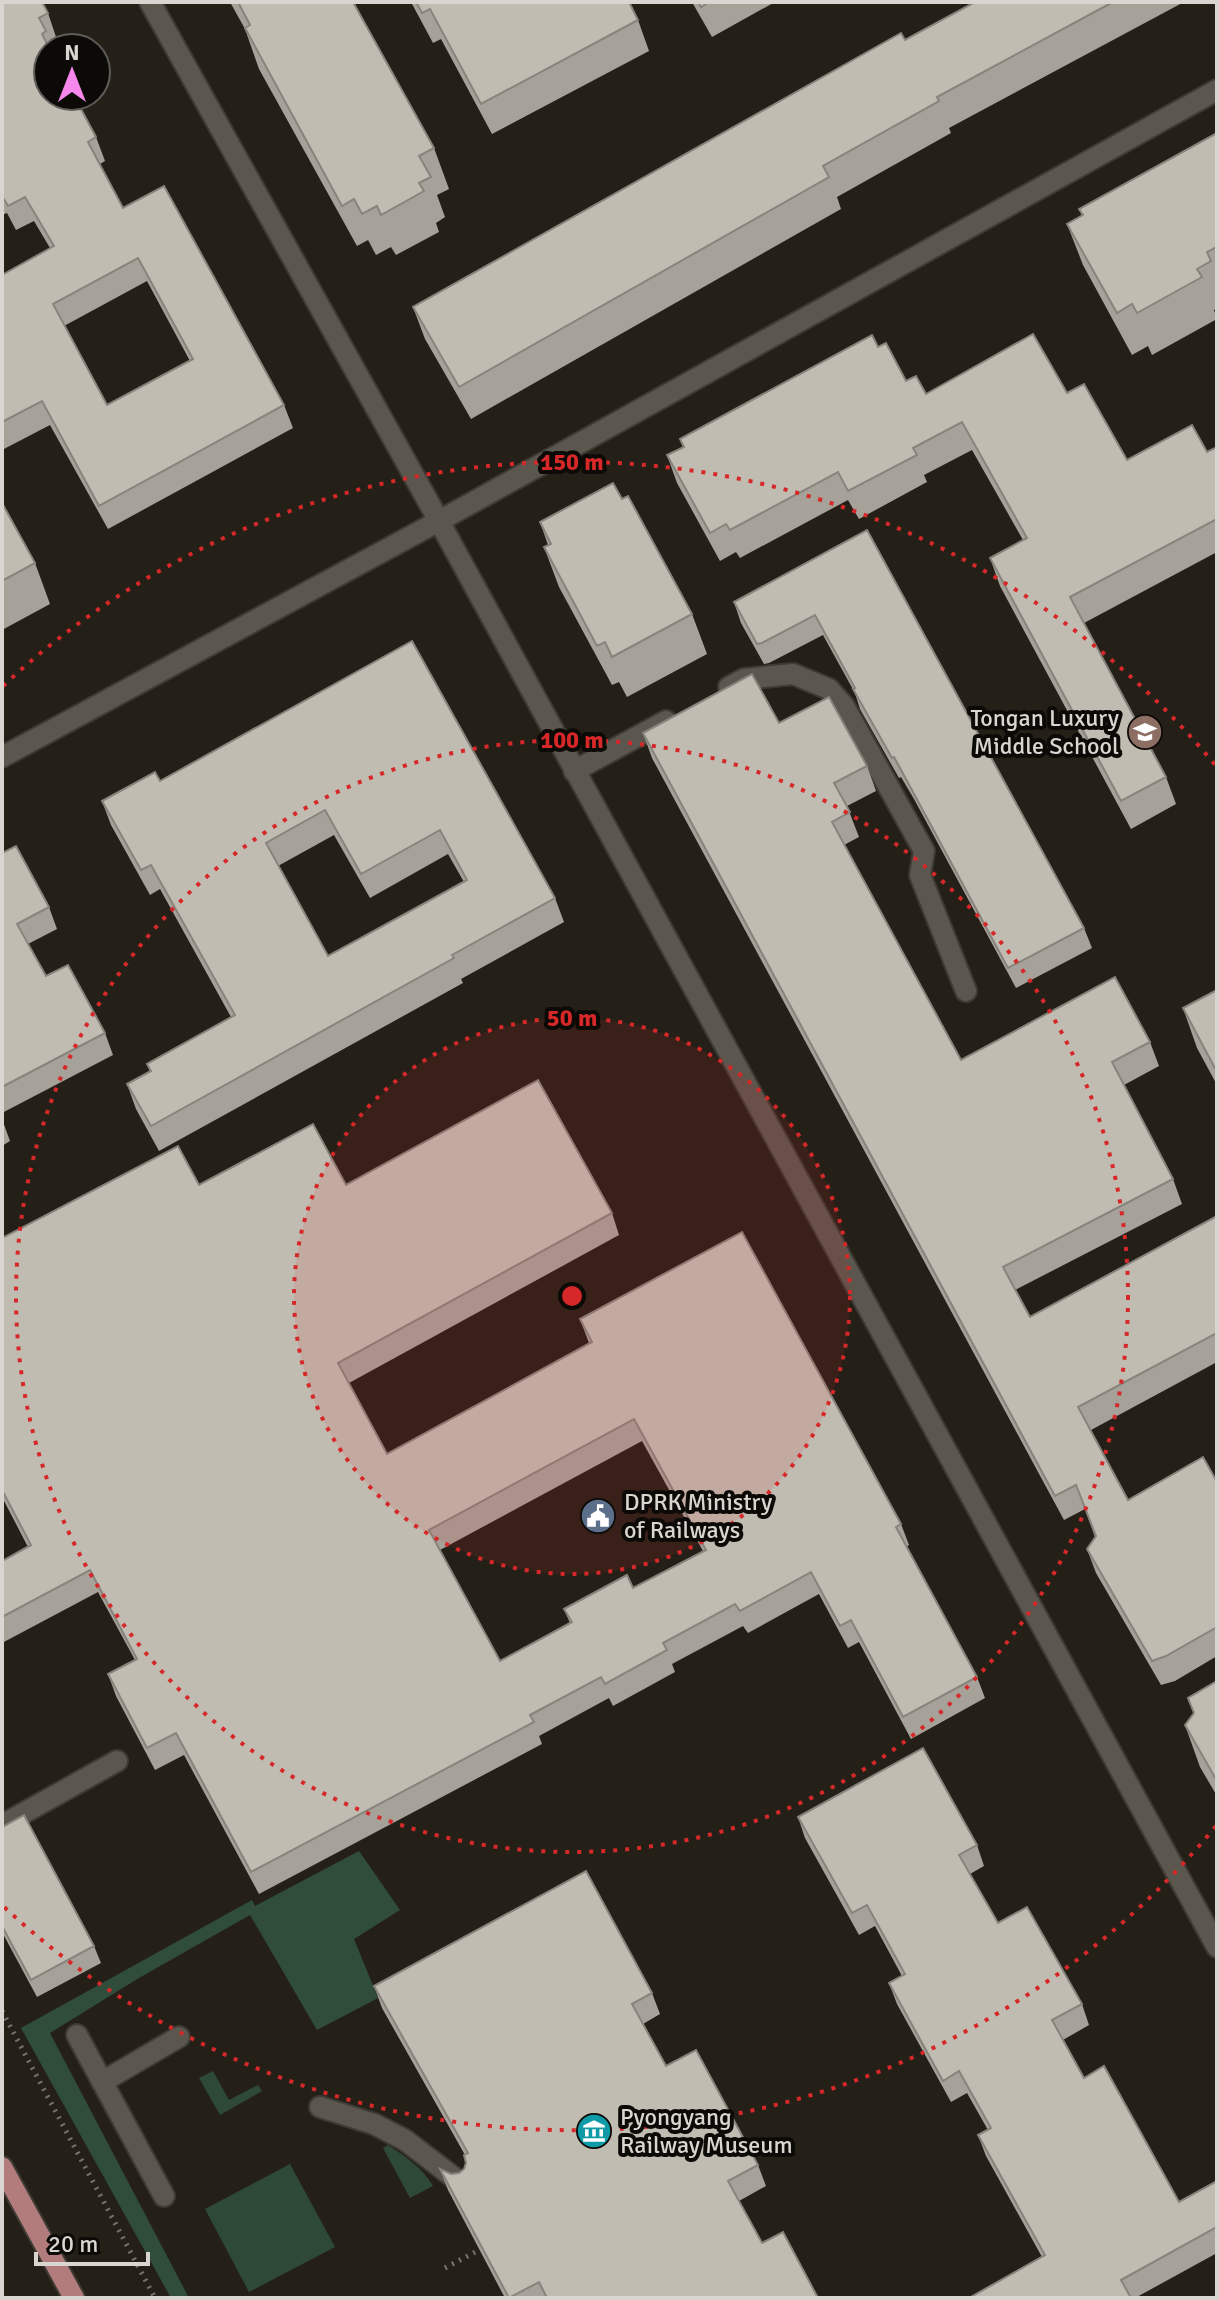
<svg xmlns="http://www.w3.org/2000/svg" width="1219" height="2300" viewBox="0 0 1219 2300" font-family="Signika,sans-serif">
	<rect width="100%" height="100%" fill="#242018"/>
	<g fill="#2f4938">
		<polygon points="213,2071 229,2100 258,2085 262,2091 220,2115 199,2078"/>
		<path d="M388,2145C406,2157 422,2167 433,2186L410,2198L383,2148Z"/>
		<polygon points="290,2164 335,2247 249,2292 205,2209"/>
	</g>
	<polygon fill="#304d3b" points="359,1851 400,1910 354,1939 378,1998 317,2030 250,1915 139,1978 50,2033 189,2298 171,2298 21,2028 252,1900 255,1906"/>
	<g fill="none" stroke-linecap="round" stroke-linejoin="round">
		<g stroke="#3e3b35" stroke-width="24">
			<g id="service">
				<polyline points="729,687 744,679 793,674 829,689 844,706 924,851 920,875 966,991"/>
				<polyline points="574,771 666,721"/>
				<polyline points="2,1825 117,1761"/>
				<polyline points="77,2035 164,2196"/>
				<polyline points="102,2082 179,2037"/>
				<polyline points="320,2107 374,2124 405,2140 461,2183"/>
			</g>
		</g>
		<g stroke="#3e3b35" stroke-width="24">
			<g id="tertiary">
				<polyline points="150,2 439,521 1217,1947"/>
				<polyline points="2,757 439,521 1217,90"/>
			</g>
		</g>
		<g stroke="#3e3b35" stroke-width="24">
			<polyline id="primary" points="2,2167 74,2298"/>
		</g>
		<g stroke="#76726c" stroke-width="5" stroke-dasharray="2 6" stroke-linecap="butt">
			<polyline points="2,2011 155,2298"/>
			<polyline points="445,2268 479,2250"/>
		</g>
		<use href="#service" stroke="#5b574e" stroke-width="20"/>
		<use href="#tertiary" stroke="#5b574e" stroke-width="20"/>
		<use href="#primary" stroke="#b37c7c" stroke-width="20"/>
	</g>
	<g fill="#a6a299" fill-rule="evenodd">
		<path d="M2,2L48,13L56,37L50,40L52,48H48L96,137L105,161L100,164L123,208L284,405L293,428L108,529L50,425L2,450V275L50,248L34,221L16,230L7,213L2,215ZM147,281L190,361L107,405L64,326Z"/>
		<polygon points="230,2 353,2 434,148 449,189 437,195 445,217 436,223 439,232 396,255 391,247 376,255 368,240 357,246 259,69 245,29"/>
		<polygon points="411,2 629,2 638,20 649,51 492,134 441,39 433,43"/>
		<polygon points="692,2 775,2 712,37"/>
		<polygon points="975,2 1184,2 949,128 951,133 837,197 841,209 471,419 425,339 413,307"/>
		<polygon points="1217,133 1217,308 1214,310 1217,319 1152,355 1148,346 1132,355 1083,265 1067,224 1082,216 1079,209"/>
		<polygon points="878,347 906,381 926,394 1067,393 1127,460 1207,452 1217,447 1217,552 1084,623 1166,777 1176,804 1131,829 1000,586 990,558 1023,540 972,450 924,475 927,482 859,519 848,500 740,558 736,552 720,561 677,483 667,455 683,447 680,439"/>
		<polygon points="622,499 692,614 707,654 627,697 619,682 612,685 559,587 544,547 548,545 540,522"/>
		<polygon points="2,503 35,563 50,604 2,630"/>
		<polygon points="867,530 1084,928 1092,948 1016,988 914,799 901,777 899,778 860,709 855,693 823,635 769,663 764,664 741,623 734,602"/>
		<path d="M412,641L555,898L564,922L461,979L463,983L159,1151L136,1109L127,1084L150,1072L147,1064L231,1017L160,889L150,895L111,825L102,801L160,781ZM334,835L370,898L448,854L464,882L328,956L278,866Z"/>
		<polygon points="779,723 867,766 876,791 847,806 859,837 844,845 961,1060 1150,1042 1159,1066 1124,1085 1173,1179 1182,1204 1015,1290 1030,1317 1217,1216 1217,1362 1091,1430 1128,1500 1217,1482 1217,1656 1175,1681 1161,1685 1096,1573 1087,1549 1095,1537 1085,1509 1064,1520 652,758 643,733"/>
		<polygon points="2,853 49,907 57,929 28,944 46,976 105,1033 113,1055 2,1113"/>
		<polygon points="1217,990 1217,1085 1197,1048 1183,1008"/>
		<polygon points="2,1119 10,1141 2,1146"/>
		<path d="M199,1185H346L612,1213L619,1235L349,1383L387,1454L589,1343L580,1319L901,1524L909,1545L906,1547L977,1677L985,1698L911,1739L859,1642L848,1648L819,1594L748,1633L743,1626L672,1664L675,1672L613,1706L609,1698L539,1736L542,1744L259,1894L184,1755L155,1770L116,1696L108,1674L135,1660L98,1592L2,1643V1561L28,1547L2,1497V1238ZM642,1441L703,1551L633,1588L564,1609L570,1623L500,1661L440,1550Z"/>
		<polygon points="1217,1681 1217,1796 1200,1767 1185,1725"/>
		<polygon points="798,1817 977,1845 984,1866 970,1874 998,1923 1082,2004 1089,2025 1063,2040 1084,2078 1179,2202 1217,2181 1217,2253 1135,2298 969,2298 1042,2257 986,2156 978,2135 988,2130 967,2093 951,2102 897,2004 889,1983 902,1976 875,1926 859,1935 805,1838"/>
		<polygon points="2,1827 94,1946 101,1963 37,1997 2,1932"/>
		<polygon points="374,1986 652,1993 660,2014 643,2024 666,2066 758,2165 766,2186 739,2201 762,2243 818,2298 505,2298 448,2190 440,2169 451,2174 459,2173 464,2169 466,2163 465,2155 382,2008"/>
	</g>
	<g fill="#c1bcb2" stroke="#87847d" stroke-width="2" fill-rule="evenodd">
		<path d="M2,2H42L48,13L39,18L46,31L42,34L49,48L48,96H74L96,137L88,142L123,208L164,186L284,405L99,506L42,401L2,422V275L54,246L25,197L8,206L2,196ZM138,258L193,359L107,405L53,304Z"/>
		<polygon points="238,2 353,2 434,148 419,156 431,177 419,183 424,191 381,215 377,206 362,214 354,199 342,206 245,28 250,25"/>
		<polygon points="416,2 629,2 638,20 481,104 430,9 422,13"/>
		<polygon points="698,2 709,2 701,7"/>
		<polygon points="975,2 1113,2 937,97 939,101 823,166 829,177 459,387 413,307 901,33 905,40"/>
		<polygon points="1217,133 1217,247 1207,252 1211,261 1197,269 1202,277 1137,313 1132,304 1117,313 1067,224 1083,215 1079,209"/>
		<polygon points="1033,334 1067,393 1084,384 1127,460 1192,425 1207,452 1217,447 1217,519 1070,597 1166,777 1121,801 990,558 1027,538 962,422 913,448 917,455 848,491 838,472 730,530 726,524 710,533 667,455 684,447 680,439 872,335 878,347 886,343 906,381 916,376 926,394"/>
		<polygon points="613,483 622,499 628,496 692,614 612,657 605,642 597,646 544,547 551,544 540,522"/>
		<polygon points="2,503 35,563 2,581"/>
		<polygon points="867,530 1084,928 1008,968 906,779 894,757 892,758 853,689 855,688 815,615 762,643 757,644 734,602"/>
		<path d="M412,641L555,898L452,955L454,958L151,1126L127,1084L151,1071L147,1064L235,1015L151,865L141,870L102,801L155,772L160,781ZM325,810L361,874L440,830L467,880L328,956L266,843Z"/>
		<polygon points="752,674 779,723 829,697 867,766 834,783 850,812 832,822 961,1060 1115,977 1150,1042 1112,1062 1173,1179 1003,1267 1030,1317 1217,1216 1217,1333 1078,1407 1128,1500 1203,1457 1217,1482 1217,1627 1166,1656 1152,1661 1087,1549 1096,1536 1076,1485 1055,1496 643,733"/>
		<polygon points="16,846 49,907 17,924 46,976 68,965 105,1033 2,1087 2,853"/>
		<polygon points="1217,990 1217,1072 1183,1008"/>
		<path d="M538,1080L612,1213L338,1363L387,1454L592,1342L580,1319L742,1232L901,1524L896,1527L977,1677L903,1717L851,1620L840,1626L811,1572L740,1611L735,1604L663,1643L667,1650L605,1684L601,1677L530,1715L534,1722L251,1872L176,1733L147,1748L108,1674L137,1659L90,1570L2,1617V1561L31,1545L2,1490V1238L178,1146L199,1185L313,1124L346,1185ZM634,1419L706,1550L633,1588L627,1575L564,1609L572,1622L500,1661L429,1530Z"/>
		<polygon points="1217,1681 1217,1781 1185,1725 1194,1713 1188,1698"/>
		<polygon points="923,1748 977,1845 959,1855 998,1923 1027,1907 1082,2004 1052,2020 1084,2078 1104,2066 1179,2202 1217,2181 1217,2227 1121,2280 1131,2298 969,2298 1045,2255 978,2135 991,2128 959,2071 943,2081 889,1983 905,1974 867,1905 852,1913 798,1817"/>
		<polygon points="24,1815 94,1946 31,1980 2,1926 2,1827"/>
		<polygon points="586,1871 652,1993 632,2004 666,2066 696,2050 758,2165 728,2181 762,2243 783,2232 818,2298 547,2298 539,2282 509,2298 440,2169 451,2174 459,2173 464,2169 466,2163 464,2155 468,2153 374,1986"/>
	</g>
	<circle cx="572" cy="1296" r="278" fill="#d62828" fill-opacity=".12"/>
	<g fill="none" stroke="#d62828" stroke-width="4" stroke-dasharray="4 8">
		<circle cx="572" cy="1296" r="278"/>
		<circle cx="572" cy="1296" r="556"/>
		<path d="M1216 1826A834 834 0 0 1 3 1906M3 686A834 834 0 0 1 1216 766"/>
	</g>
	<defs>
		<g id="school-disc" transform="scale(1.8)"><circle r="9.5" fill="#8d6e63" stroke="#0c0a07"/><path d="M0-5L7-2L0 1L-7-2ZM-4 1L0 2.5L4 1V4Q0 6-4 4Z" fill="#fff"/></g>
		<g id="civic-disc" transform="scale(1.8)"><circle r="9.5" fill="#5c6f8a" stroke="#0c0a07"/><path d="M-.6-6.5H3V-4.5H.6V-3L4-1V1h2V6H-6V1h2V-1L-.6-3ZM-1.2 2.5V6h2.4V2.5Z" fill="#fff"/></g>
		<g id="museum-disc" transform="scale(1.8)"><circle r="9.5" fill="#0f9aa8" stroke="#0c0a07"/><path d="M0-6L6-3V-2H-6V-3ZM-5-1h2V3h-2ZM-1-1h2V3h-2ZM3-1h2V3H3ZM-6 4H6V6H-6Z" fill="#fff"/></g>
	</defs>
	<g fill-rule="evenodd">
		<use href="#school-disc" x="1145" y="732"/>
		<use href="#civic-disc" x="598" y="1516"/>
		<use href="#museum-disc" x="594" y="2131"/>
	</g>
	<g text-anchor="middle" dominant-baseline="central" stroke-width="8" stroke-linejoin="round" paint-order="stroke">
		<g font-size="24" fill="#d9d6d1" stroke="#0c0a07" text-anchor="start">
			<text x="1119" y="718" text-anchor="end">Tongan Luxury<tspan x="1119" dy="28">Middle School</tspan></text>
			<text x="624" y="1502">DPRK Ministry<tspan x="624" dy="28">of Railways</tspan></text>
			<text x="620" y="2117">Pyongyang<tspan x="620" dy="28">Railway Museum</tspan></text>
		</g>
	</g>
	<circle cx="572" cy="1296" r="12" fill="#d62828" stroke="#0c0a07" stroke-width="4"/>
	<g font-size="24" text-anchor="middle" font-weight="bold" fill="#d62828" stroke="#0c0a07" stroke-width="8" stroke-linejoin="round" paint-order="stroke">
		<text x="572" y="470">150 m</text>
		<text x="572" y="748">100 m</text>
		<text x="572" y="1026">50 m</text>
	</g>
	<rect width="1219" height="2300" fill="none" stroke="#d9d6d1" stroke-width="8"/>
	<g transform="translate(72 72)"><circle r="38" fill="#0c0a07" stroke="#5e5c58" stroke-width="2"/>
	<path d="M0-6L14 30L0 20L-14 30Z" fill="#f688ed"/>
	<text y="-12" font-size="22" font-weight="bold" text-anchor="middle" fill="#d9d6d1">N</text>
	</g>
	<path d="M36 2252v12h112v-12" fill="none" stroke="#d9d6d1" stroke-width="4"/>
	<text x="48" y="2252" font-size="24" fill="#d9d6d1" stroke="#0c0a07" stroke-width="6" paint-order="stroke">20 m</text>
</svg>
